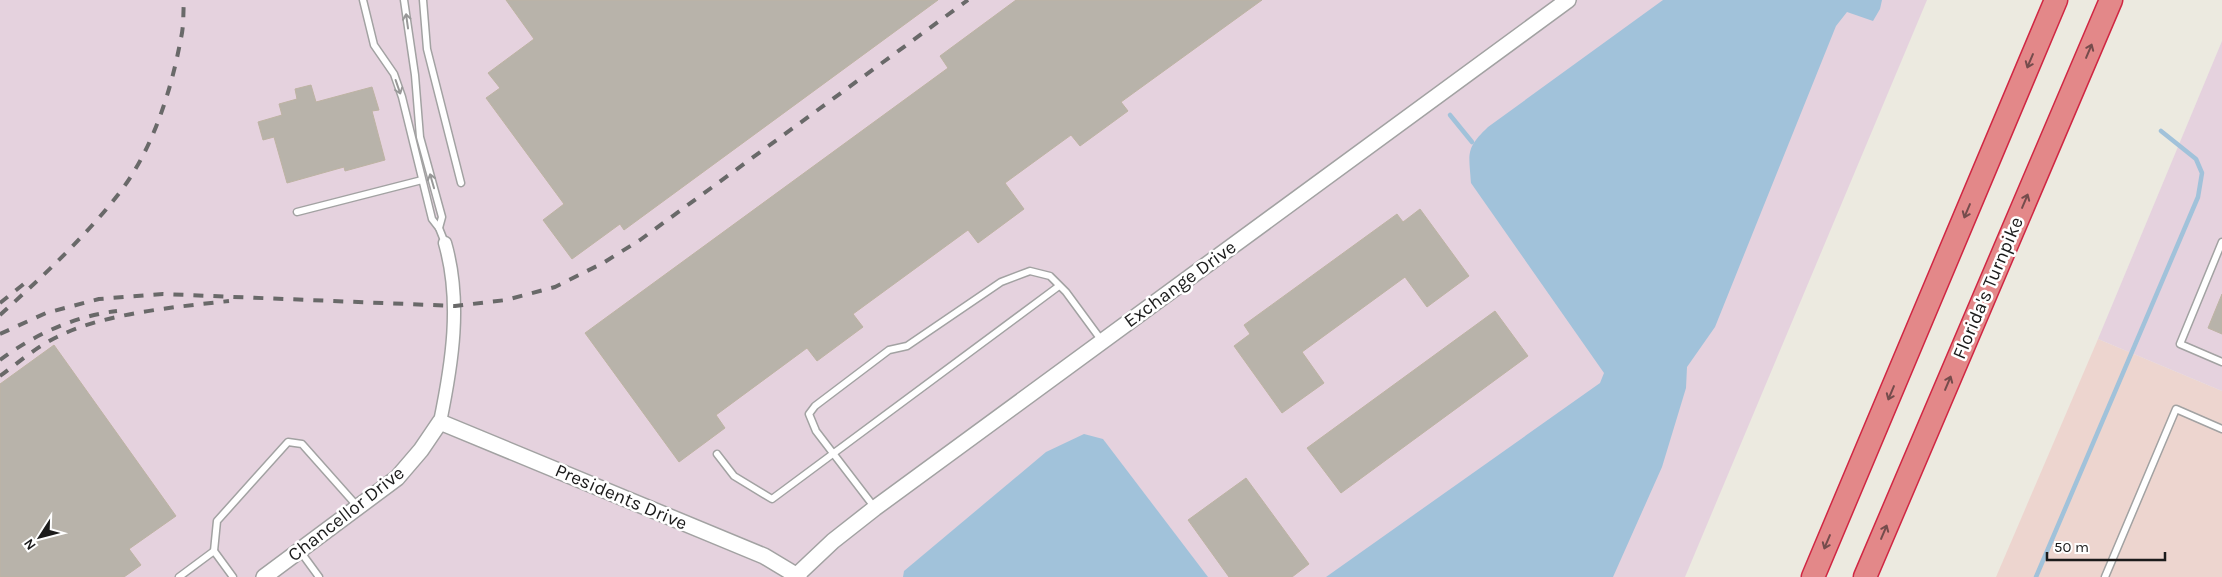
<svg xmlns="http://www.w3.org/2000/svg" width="2222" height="577" viewBox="0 0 2222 577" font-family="Karla,sans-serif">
	<rect width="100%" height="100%" fill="#eceae0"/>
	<polygon fill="#edd5cf" points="2098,339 2222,391 2222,577 1996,577"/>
	<g fill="#e5d2de">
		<polygon points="0,0 1927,0 1685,577 0,577"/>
		<polygon points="2222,41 2222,391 2098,339"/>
	</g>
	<g fill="#a1c2da">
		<path d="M1663,0H1882L1880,9L1873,21L1847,12L1836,26L1715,327L1687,367L1686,388L1662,467L1613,577H1326L1600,383L1604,373L1471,183C1469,153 1465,149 1488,127Z"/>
		<polygon points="1084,434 1103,439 1208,577 903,577 904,571 1046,452"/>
	</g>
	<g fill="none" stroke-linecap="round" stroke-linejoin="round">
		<g stroke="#a1c2da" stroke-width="4.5">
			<polyline points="1450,115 1472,142"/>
			<polyline points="2036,577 2198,197 2202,173 2196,159 2161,131"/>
		</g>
	</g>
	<g fill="#b8b3aa" stroke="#bdb3a3">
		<polygon points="506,0 938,0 624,230 620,224 572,259 543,220 564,204 486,98 500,88 488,73 534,39"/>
		<polygon points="1016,0 1262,0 1121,102 1128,111 1080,146 1071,135 1005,183 1024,209 978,243 968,230 853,314 863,327 817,361 807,348 716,415 725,428 679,462 585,333 948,68 940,56"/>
		<polygon points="311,85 316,102 372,87 379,110 372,111 385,160 345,171 344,167 287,183 274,137 263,140 258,122 282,115 279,104 297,99 295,89"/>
		<polygon points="1420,209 1469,276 1427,307 1405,277 1302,352 1324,383 1282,413 1234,346 1250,334 1244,325 1397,214 1403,222"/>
		<polygon points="2222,294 2222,334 2208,328"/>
		<polygon points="1495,311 1528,356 1341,493 1307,448"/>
		<polygon points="54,345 176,516 129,549 141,565 124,577 0,577 0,384"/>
		<polygon points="1246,478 1309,564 1292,577 1229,577 1188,520"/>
	</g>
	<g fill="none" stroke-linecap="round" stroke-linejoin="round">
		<g stroke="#a2a2a2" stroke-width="9">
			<g id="service">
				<polyline points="363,0 374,45 394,74 402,97 432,219 439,228 445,243"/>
				<polyline points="404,0 415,75 420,137 442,217 439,228"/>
				<polyline points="423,0 427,49 461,183"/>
				<polyline points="297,212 422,180"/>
				<polyline points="2222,242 2180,344 2222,362"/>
				<polyline points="717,454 734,476 772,499 1059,286"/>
				<polyline points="875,508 816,431 809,414 815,406 889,350 907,346 1001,282 1030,271 1050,276 1066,292 1102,341"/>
				<polyline points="214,551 217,521 288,442 302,444 358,507"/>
				<polyline points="300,551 319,577"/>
				<polyline points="179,577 214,551 233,577"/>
				<polyline points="2105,577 2176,409 2222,429"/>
			</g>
		</g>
		<g stroke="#a2a2a2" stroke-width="15">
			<path id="minor" d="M440,422C452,364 462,302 445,243"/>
		</g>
		<g stroke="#a2a2a2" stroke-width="18">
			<g id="tertiary">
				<polyline points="797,575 833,541 875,508 1568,0"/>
				<polyline points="264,577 397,478 421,450 440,422 764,556 799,577"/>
			</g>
		</g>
		<g stroke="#d02743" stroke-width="25">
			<g id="motorway">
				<polyline points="1813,577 2056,0"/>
				<polyline points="1865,577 2111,0"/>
			</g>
		</g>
		<use href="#service" stroke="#fff" stroke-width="6"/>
		<use href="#minor" stroke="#fff" stroke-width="12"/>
		<use href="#tertiary" stroke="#fff" stroke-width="15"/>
		<use href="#motorway" stroke="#e38889" stroke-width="22"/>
		<g stroke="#696969" stroke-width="4" stroke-dasharray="10 10" stroke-linecap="butt">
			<polyline points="0,303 25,283"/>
			<path d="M0,315C41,278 83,239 117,196C152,152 171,92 181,38C184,26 183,12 184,0"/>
			<polyline points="0,334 46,313 99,299 163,294 455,306 506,300 555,287 603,263 640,240 968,0"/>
			<path d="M0,360C35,334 75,316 117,311"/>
			<path d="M0,376C18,363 36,347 57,337C104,313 176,307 229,301"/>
		</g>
	</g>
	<defs><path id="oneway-shaft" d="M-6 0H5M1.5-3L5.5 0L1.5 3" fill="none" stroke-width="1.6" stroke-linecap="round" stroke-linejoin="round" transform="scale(1.25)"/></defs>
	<g stroke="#989898">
		<use href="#oneway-shaft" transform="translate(407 21) rotate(-98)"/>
		<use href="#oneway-shaft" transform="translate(398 87) rotate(71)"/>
		<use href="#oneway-shaft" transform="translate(432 181) rotate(-106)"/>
	</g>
	<g stroke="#754c4c">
		<use href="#oneway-shaft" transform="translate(2089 51) rotate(-67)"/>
		<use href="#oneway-shaft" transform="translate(2030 61) rotate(113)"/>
		<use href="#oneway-shaft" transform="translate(2025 201) rotate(-67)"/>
		<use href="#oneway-shaft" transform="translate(1967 211) rotate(113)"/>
		<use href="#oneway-shaft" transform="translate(1948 383) rotate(-67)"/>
		<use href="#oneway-shaft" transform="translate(1891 393) rotate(113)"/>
		<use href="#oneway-shaft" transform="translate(1884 532) rotate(-67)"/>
		<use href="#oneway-shaft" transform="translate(1827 542) rotate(113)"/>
	</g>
	<g text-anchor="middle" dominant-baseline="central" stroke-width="5" stroke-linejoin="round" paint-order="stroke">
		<g font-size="19" fill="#1b1b1b" stroke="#fff">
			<text transform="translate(1180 284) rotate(-36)">Exchange Drive</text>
			<text transform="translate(1988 288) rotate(-67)">Florida's Turnpike</text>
			<text transform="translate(621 497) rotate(23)">Presidents Drive</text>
			<text transform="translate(346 514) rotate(-38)">Chancellor Drive</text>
		</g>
	</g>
	<g transform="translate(40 537) rotate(234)" stroke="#ffffff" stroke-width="4" paint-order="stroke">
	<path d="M0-4L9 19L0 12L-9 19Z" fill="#1b1b1b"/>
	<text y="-8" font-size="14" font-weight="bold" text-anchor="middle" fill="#1b1b1b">N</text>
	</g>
	<path d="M2047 552v8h118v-8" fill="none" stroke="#1b1b1b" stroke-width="2.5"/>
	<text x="2054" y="552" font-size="15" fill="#1b1b1b" stroke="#ffffff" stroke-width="4" paint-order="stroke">50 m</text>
</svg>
